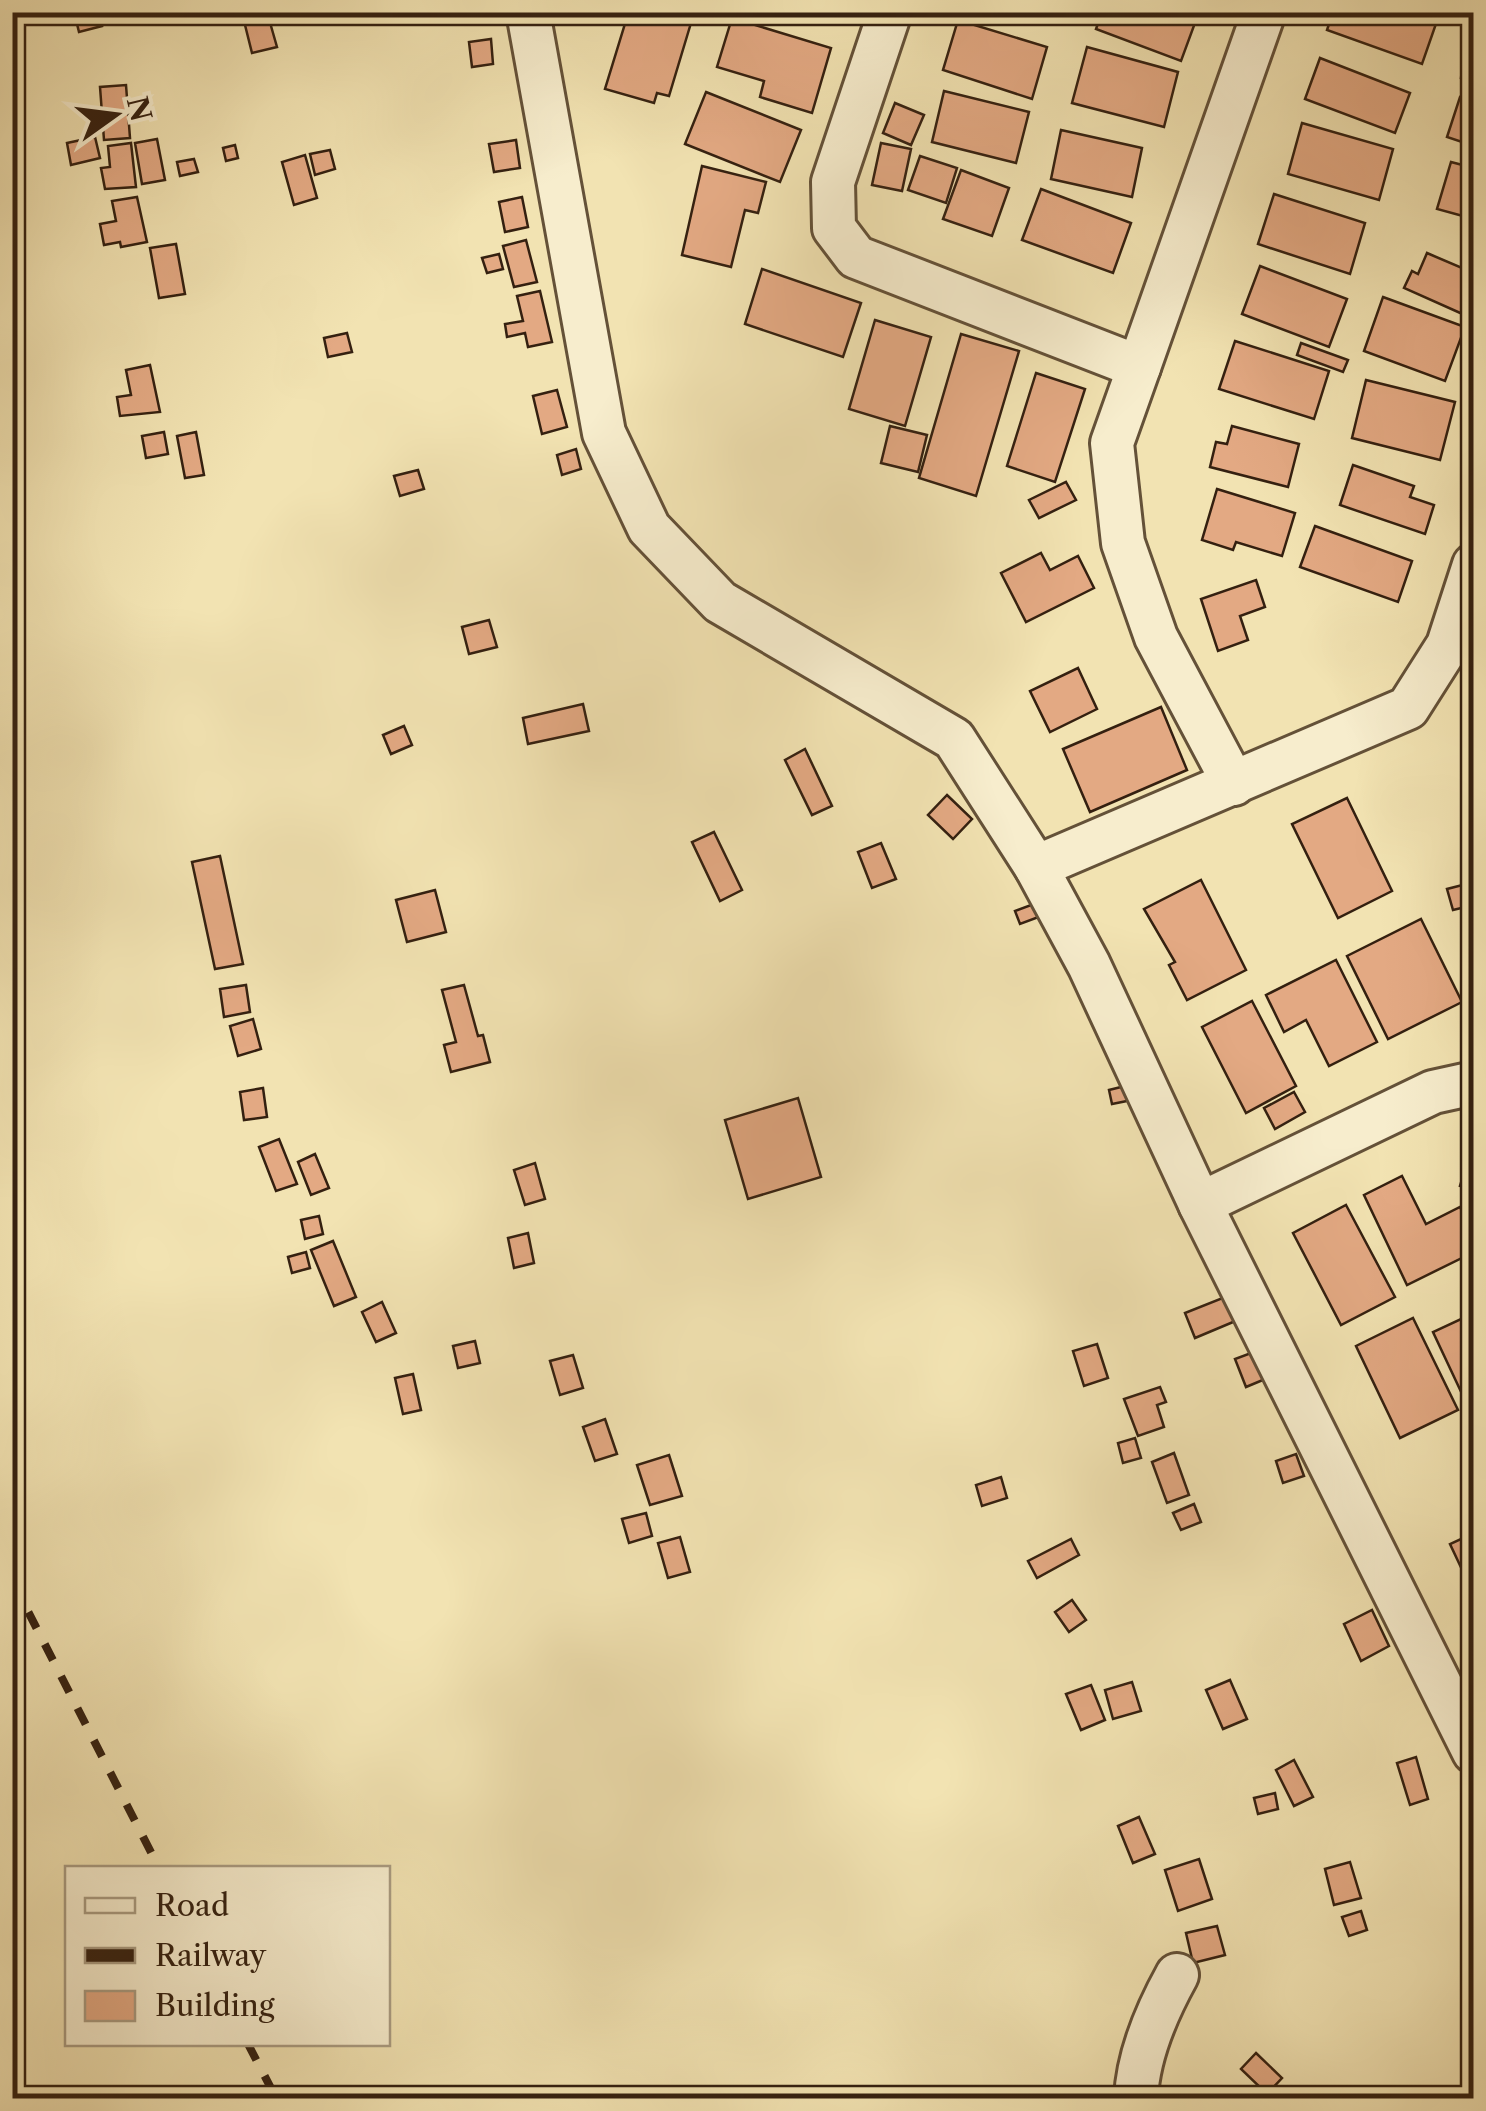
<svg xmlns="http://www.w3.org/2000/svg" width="1486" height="2111" viewBox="0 0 1486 2111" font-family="'Libre Caslon Text',serif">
	<rect width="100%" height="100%" fill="#f2e3b2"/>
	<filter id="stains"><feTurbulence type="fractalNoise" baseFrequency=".002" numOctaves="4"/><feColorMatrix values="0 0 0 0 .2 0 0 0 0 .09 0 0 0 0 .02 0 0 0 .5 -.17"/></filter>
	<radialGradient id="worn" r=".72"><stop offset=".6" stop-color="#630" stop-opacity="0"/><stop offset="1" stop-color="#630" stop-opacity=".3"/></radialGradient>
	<g fill="#e3a983" stroke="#342010" stroke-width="2.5">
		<polygon points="74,12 98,12 102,26 79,32"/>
		<polygon points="267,12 277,47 252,53 242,13"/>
		<polygon points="634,12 704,12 703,16 694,13 669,96 657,93 654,103 605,89 628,14 633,16"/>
		<polygon points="772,12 810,12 807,24"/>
		<polygon points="1102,12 1199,12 1181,61 1096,29"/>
		<polygon points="1333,12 1422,12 1438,18 1422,64 1327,30"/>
		<polygon points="732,18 831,48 812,113 760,97 764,81 717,67"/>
		<polygon points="958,20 1047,47 1032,99 943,70"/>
		<polygon points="1467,24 1474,25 1474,80 1461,78"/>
		<polygon points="491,39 493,64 472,67 469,42"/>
		<polygon points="1087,47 1178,72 1164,127 1072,103"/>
		<polygon points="1320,58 1410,93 1395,133 1305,99"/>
		<polygon points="126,85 130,138 104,140 100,87"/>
		<polygon points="944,91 1029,112 1016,163 932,142"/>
		<polygon points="706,92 801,130 780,182 685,144"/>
		<polygon points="1460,97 1474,101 1474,146 1447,137"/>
		<polygon points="895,103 924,115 911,145 883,133"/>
		<polygon points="1302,123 1393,149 1379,200 1288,174"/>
		<polygon points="1061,130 1142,148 1132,197 1051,179"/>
		<polygon points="95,137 100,158 71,165 67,143"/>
		<polygon points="157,139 165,180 142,184 135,143"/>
		<polygon points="516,140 520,168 494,172 489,144"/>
		<polygon points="131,143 136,187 105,189 101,168 110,167 108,146"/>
		<polygon points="881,143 911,149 902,191 872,185"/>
		<polygon points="235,145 238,158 226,161 223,148"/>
		<polygon points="330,150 335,169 315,175 310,154"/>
		<polygon points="305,155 317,198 294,205 282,162"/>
		<polygon points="920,156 957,168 946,203 908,190"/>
		<polygon points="194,159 198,172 180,176 177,162"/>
		<polygon points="1451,162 1474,168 1474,219 1437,209"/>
		<polygon points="702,166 766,182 758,213 745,210 731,267 682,255"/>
		<polygon points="961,170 1009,188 992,236 943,219"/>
		<polygon points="1041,189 1131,223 1113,273 1022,240"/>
		<polygon points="1274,194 1365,223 1350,274 1258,244"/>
		<polygon points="137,197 147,242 121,247 120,242 104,245 100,224 116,221 112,201"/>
		<polygon points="522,197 528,227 505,232 499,202"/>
		<polygon points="526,240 537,282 514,287 503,246"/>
		<polygon points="176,244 185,294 159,298 150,248"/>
		<polygon points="1427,253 1474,273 1474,301 1467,316 1404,288 1412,271 1418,274"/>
		<polygon points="499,254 503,269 487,273 482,258"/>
		<polygon points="1260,266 1347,299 1329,347 1242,314"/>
		<polygon points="762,269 861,303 843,357 745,324"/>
		<polygon points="540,291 552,342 528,347 525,333 507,337 505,324 523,321 517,296"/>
		<polygon points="1383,297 1465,327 1445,381 1364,351"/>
		<polygon points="875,320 931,337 905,426 849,409"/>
		<polygon points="347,333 352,352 328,357 324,338"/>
		<polygon points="961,334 1019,351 976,496 919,478"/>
		<polygon points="1235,341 1329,371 1314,419 1219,389"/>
		<polygon points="1301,343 1348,360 1343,372 1297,355"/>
		<polygon points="150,365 160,412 120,416 117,397 131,395 126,370"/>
		<polygon points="1036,373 1085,389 1055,482 1007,466"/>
		<polygon points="1366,380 1455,402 1440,460 1352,438"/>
		<polygon points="557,390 567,427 542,434 533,396"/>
		<polygon points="890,426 927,435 918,472 881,463"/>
		<polygon points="1232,426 1299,444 1288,487 1210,467 1216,442 1227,444"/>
		<polygon points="164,432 168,454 146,458 142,436"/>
		<polygon points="196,432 204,475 185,478 177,436"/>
		<polygon points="576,449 581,469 562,475 557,455"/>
		<polygon points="1353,465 1414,486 1410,497 1434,505 1425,534 1340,505"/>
		<polygon points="418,470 424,489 400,496 394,476"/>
		<polygon points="1066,482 1076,500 1039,518 1029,500"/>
		<polygon points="1217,489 1295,513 1282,556 1236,542 1233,550 1202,540"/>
		<polygon points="1315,526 1412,561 1398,602 1300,567"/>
		<polygon points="1041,553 1050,570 1078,556 1094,588 1026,622 1001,573"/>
		<polygon points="1256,580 1265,607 1240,616 1248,640 1218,651 1201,599"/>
		<polygon points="489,620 497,647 469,654 462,627"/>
		<polygon points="1078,668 1097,709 1050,732 1030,691"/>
		<polygon points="583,704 589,731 528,744 523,718"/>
		<polygon points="1161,707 1187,770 1090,812 1063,749"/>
		<polygon points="404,726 412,745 391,754 383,735"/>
		<polygon points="805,749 832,806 812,815 785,760"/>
		<polygon points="947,795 972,819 953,839 928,815"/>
		<polygon points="1347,798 1392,891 1338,918 1292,824"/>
		<polygon points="714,832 742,890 720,901 692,842"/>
		<polygon points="881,843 896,879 872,888 858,852"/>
		<polygon points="220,856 243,964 215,969 192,862"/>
		<polygon points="1201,880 1246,970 1187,1000 1169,965 1175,962 1144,909"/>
		<polygon points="1474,882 1474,905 1453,910 1447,889"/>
		<polygon points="435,890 446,932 407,942 396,900"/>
		<polygon points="1039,902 1044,915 1020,924 1015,911"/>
		<polygon points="1421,919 1462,1002 1388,1039 1347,956"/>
		<polygon points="1336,960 1377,1042 1329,1066 1306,1020 1284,1032 1266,995"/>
		<polygon points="246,985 250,1012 224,1017 220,989"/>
		<polygon points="464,985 478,1036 483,1035 490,1062 451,1072 444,1045 456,1042 442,990"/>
		<polygon points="1252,1001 1296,1086 1246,1113 1202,1027"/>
		<polygon points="253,1019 261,1049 238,1056 230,1026"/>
		<polygon points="1129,1085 1132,1100 1112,1104 1109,1090"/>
		<polygon points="263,1088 267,1117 244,1120 240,1092"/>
		<polygon points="1294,1092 1305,1112 1275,1129 1264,1108"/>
		<polygon points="798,1098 821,1177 748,1199 725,1120"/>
		<polygon points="279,1139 297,1184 276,1191 259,1147"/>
		<polygon points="1474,1140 1474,1190 1460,1186"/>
		<polygon points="315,1154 329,1188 311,1195 298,1162"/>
		<polygon points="535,1163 545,1199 525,1205 514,1170"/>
		<polygon points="1402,1176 1426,1224 1460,1207 1474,1237 1474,1252 1407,1285 1364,1195"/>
		<polygon points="1346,1205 1395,1297 1341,1325 1293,1233"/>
		<polygon points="319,1216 323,1234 305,1239 301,1220"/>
		<polygon points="528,1233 534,1263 514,1268 508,1238"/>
		<polygon points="333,1241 356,1297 334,1306 311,1250"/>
		<polygon points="306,1252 310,1268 292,1273 288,1257"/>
		<polygon points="1235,1293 1245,1317 1195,1338 1185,1313"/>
		<polygon points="382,1302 396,1333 376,1342 362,1312"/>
		<polygon points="1474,1313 1474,1412 1471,1413 1433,1332"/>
		<polygon points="1413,1318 1458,1410 1400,1438 1356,1346"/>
		<polygon points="475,1341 480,1363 458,1368 453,1346"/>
		<polygon points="1097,1344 1108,1378 1084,1386 1073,1351"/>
		<polygon points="1259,1350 1270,1377 1246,1387 1235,1359"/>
		<polygon points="573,1355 583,1388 560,1395 550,1361"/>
		<polygon points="413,1374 421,1410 403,1414 395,1378"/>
		<polygon points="1160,1387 1166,1402 1157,1405 1164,1427 1138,1436 1124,1399"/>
		<polygon points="605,1419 617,1454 595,1461 583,1427"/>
		<polygon points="1135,1438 1141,1458 1123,1463 1118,1443"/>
		<polygon points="1174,1453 1189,1495 1167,1503 1152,1462"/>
		<polygon points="1296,1454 1304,1476 1283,1483 1276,1461"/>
		<polygon points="669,1455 682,1496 650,1505 637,1465"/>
		<polygon points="1001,1477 1007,1498 982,1506 976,1485"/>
		<polygon points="1194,1504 1201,1522 1181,1530 1173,1513"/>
		<polygon points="646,1513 652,1536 629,1543 622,1519"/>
		<polygon points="1474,1533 1474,1595 1450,1544"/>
		<polygon points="680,1537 690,1572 668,1578 658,1543"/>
		<polygon points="1071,1539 1079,1555 1037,1578 1028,1561"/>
		<polygon points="1072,1600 1086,1620 1069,1632 1055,1612"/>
		<polygon points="1372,1610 1389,1646 1361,1661 1344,1624"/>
		<polygon points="1230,1680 1247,1719 1223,1729 1206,1690"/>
		<polygon points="1132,1682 1141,1711 1113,1719 1105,1690"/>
		<polygon points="1091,1685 1105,1720 1081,1730 1066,1694"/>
		<polygon points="1416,1757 1428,1799 1410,1805 1397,1763"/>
		<polygon points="1294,1760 1313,1797 1294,1806 1276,1770"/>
		<polygon points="1275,1793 1278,1809 1258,1814 1254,1798"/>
		<polygon points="1139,1817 1155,1854 1133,1863 1118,1826"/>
		<polygon points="1199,1859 1212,1899 1178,1911 1165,1870"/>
		<polygon points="1350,1862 1361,1898 1334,1905 1325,1869"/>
		<polygon points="1361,1911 1367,1930 1349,1936 1342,1917"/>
		<polygon points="1217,1926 1225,1955 1193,1963 1186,1933"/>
		<polygon points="1256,2053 1282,2078 1267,2094 1241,2069"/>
	</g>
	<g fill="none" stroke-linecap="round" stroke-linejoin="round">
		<g stroke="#645138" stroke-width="48">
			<g id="minor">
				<polyline points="528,12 604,433 649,528 720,602 954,739 1036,867 1089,965 1200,1204 1474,1752"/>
				<polyline points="890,12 833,182 834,228 856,257 1139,367 1264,12"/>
				<polyline points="1139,367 1112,443 1123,543 1156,637 1234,784"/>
				<polyline points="1036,867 1408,708 1448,645 1474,565"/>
				<polyline points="1200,1204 1433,1092 1474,1083"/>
				<path d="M1136,2098C1138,2055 1156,2013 1177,1975"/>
			</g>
		</g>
		<use href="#minor" stroke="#f7edcd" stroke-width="42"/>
		<g stroke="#342010" stroke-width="8" stroke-dasharray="18 18" stroke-linecap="butt">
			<polyline points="12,1580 159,1868"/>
			<polyline points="248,2044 276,2098"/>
		</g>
	</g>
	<rect width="1486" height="2111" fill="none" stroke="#f2e3b2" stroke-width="50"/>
	<rect x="15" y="15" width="1456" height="2081" fill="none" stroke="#342010" stroke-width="5"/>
	<rect x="25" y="25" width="1436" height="2061" fill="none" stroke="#342010" stroke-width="2.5"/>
	<rect x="65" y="1866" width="325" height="180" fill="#f7edcd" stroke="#a99b81" stroke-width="2.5"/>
	<rect x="85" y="1898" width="50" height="15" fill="#f7edcd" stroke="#a99b81" stroke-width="2.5"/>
	<text x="155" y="1916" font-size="30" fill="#342010">Road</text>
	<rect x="85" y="1948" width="50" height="15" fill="#342010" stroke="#a99b81" stroke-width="2.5"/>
	<text x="155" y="1966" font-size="30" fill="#342010">Railway</text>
	<rect x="85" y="1991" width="50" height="30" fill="#e3a983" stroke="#a99b81" stroke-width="2.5"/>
	<text x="155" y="2016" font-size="30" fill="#342010">Building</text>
	<g transform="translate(115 115) rotate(76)" stroke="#f7edcd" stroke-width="8" paint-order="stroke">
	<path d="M0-8L18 38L0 25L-18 38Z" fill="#342010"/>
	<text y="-15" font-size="28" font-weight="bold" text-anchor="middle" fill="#342010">N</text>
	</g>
	<rect width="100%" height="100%" filter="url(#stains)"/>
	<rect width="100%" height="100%" fill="url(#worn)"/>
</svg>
